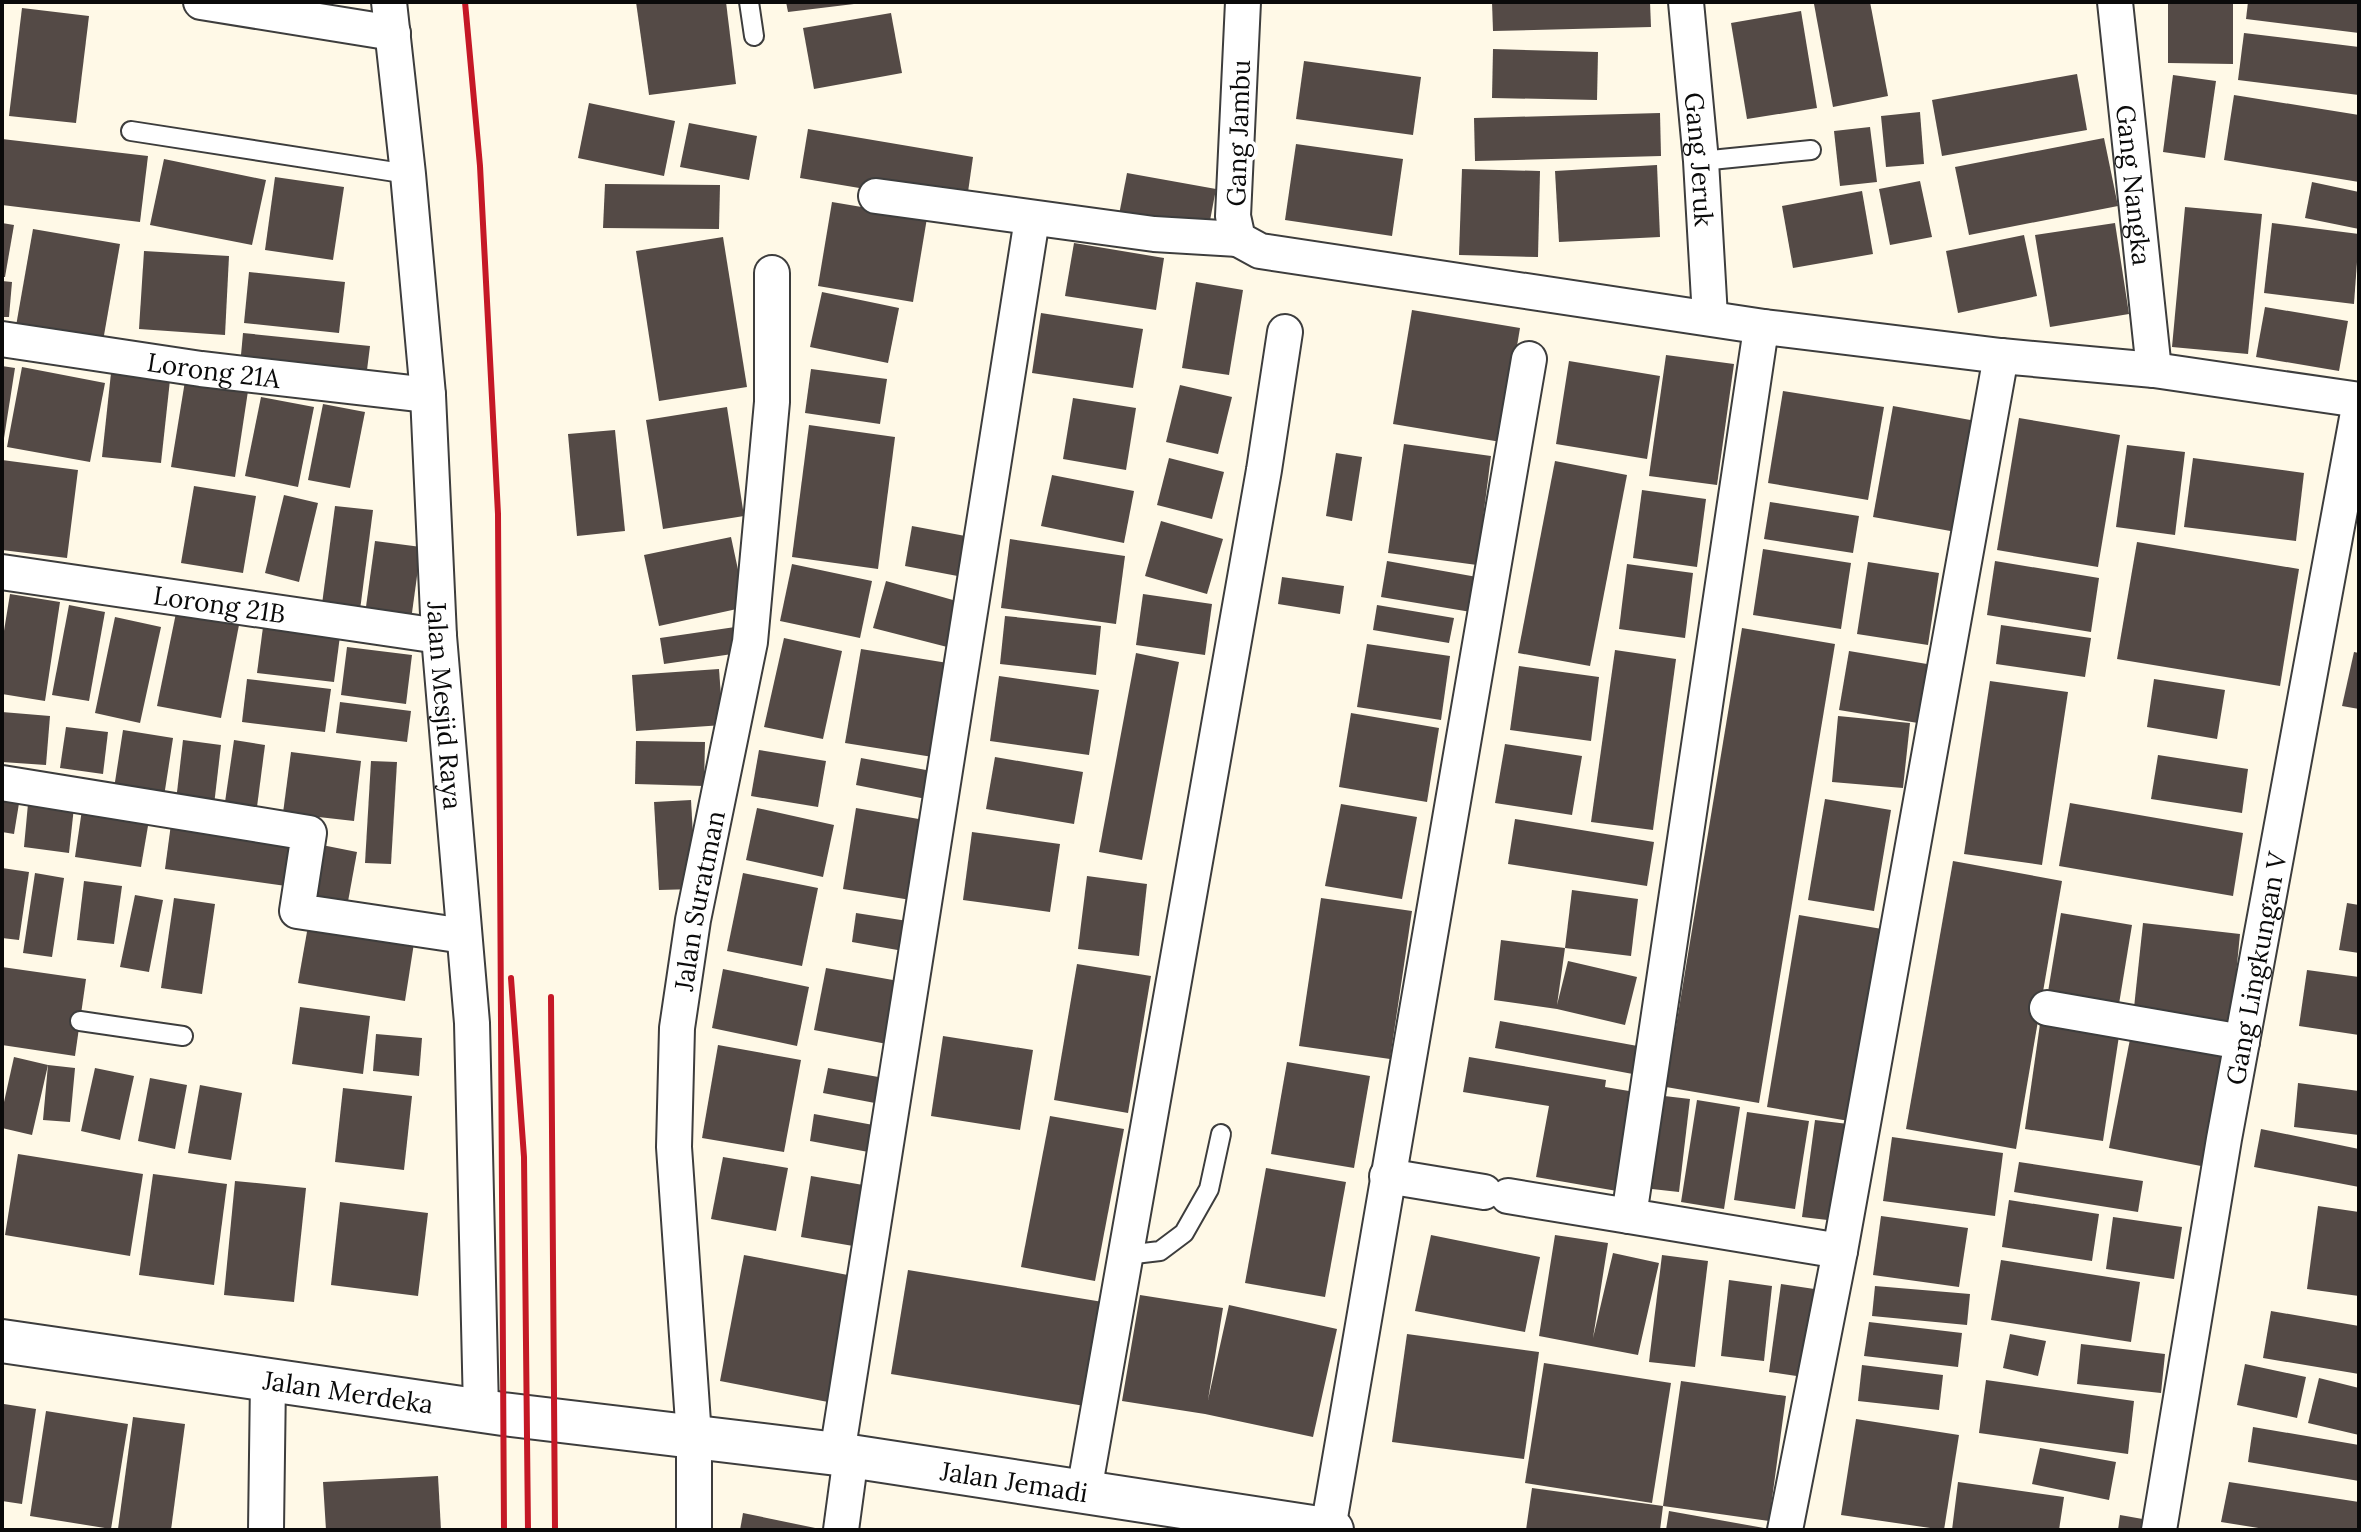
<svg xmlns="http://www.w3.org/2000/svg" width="2361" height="1532" viewBox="0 0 2361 1532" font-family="Lora,serif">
	<rect width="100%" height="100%" fill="#fff9e7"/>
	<g fill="#544a46">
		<polygon points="636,2 726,2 736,84 649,95"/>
		<polygon points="786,2 854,2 854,4 788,12"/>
		<polygon points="1492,2 1650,2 1651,27 1493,31"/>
		<polygon points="1827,2 1870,2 1888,96 1833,107 1814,4"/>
		<polygon points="2168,2 2233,2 2233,64 2168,63"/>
		<polygon points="2248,2 2359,2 2359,33 2246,19"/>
		<polygon points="22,8 89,16 76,123 9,116"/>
		<polygon points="1801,11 1817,108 1747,119 1731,23"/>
		<polygon points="891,13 902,73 814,89 803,28"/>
		<polygon points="2244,33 2359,47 2359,95 2238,80"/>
		<polygon points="1493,49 1598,52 1597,100 1492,98"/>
		<polygon points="1304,61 1421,77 1413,135 1296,119"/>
		<polygon points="2077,74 2087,130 1942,156 1932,100"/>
		<polygon points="2173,75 2216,81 2205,158 2163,152"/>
		<polygon points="2234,95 2359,115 2359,182 2224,160"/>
		<polygon points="589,103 675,121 664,176 578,158"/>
		<polygon points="1920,112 1924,164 1886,167 1881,116"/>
		<polygon points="1660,113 1661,156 1475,161 1474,118"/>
		<polygon points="689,123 757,136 749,180 680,167"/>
		<polygon points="1870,127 1877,182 1840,186 1834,131"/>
		<polygon points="808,129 973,157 966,206 800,178"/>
		<polygon points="2104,138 2118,206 1969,235 1955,167"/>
		<polygon points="2,139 148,156 140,222 2,205"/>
		<polygon points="1296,144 1403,159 1392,236 1285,220"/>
		<polygon points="164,159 266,180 252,245 150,225"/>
		<polygon points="1657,165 1660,237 1559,242 1555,171"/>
		<polygon points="1462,169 1540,171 1538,257 1459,255"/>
		<polygon points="1127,173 1216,189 1208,231 1119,215"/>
		<polygon points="275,177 344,187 333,260 265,250"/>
		<polygon points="1920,181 1932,237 1890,245 1879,189"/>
		<polygon points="2312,182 2359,192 2359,229 2305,218"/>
		<polygon points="605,184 720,185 719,229 603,228"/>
		<polygon points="1862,191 1873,254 1793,268 1782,206"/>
		<polygon points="832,202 927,218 913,302 818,286"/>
		<polygon points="2185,207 2262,214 2248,354 2172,347"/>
		<polygon points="2,223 14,225 5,277 2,277"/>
		<polygon points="2115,223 2129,314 2050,327 2035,235"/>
		<polygon points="2272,223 2359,234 2354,304 2264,293"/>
		<polygon points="33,229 120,244 103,341 16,326"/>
		<polygon points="2024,235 2037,296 1958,313 1946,251"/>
		<polygon points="723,237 747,387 659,401 636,251"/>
		<polygon points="1074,243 1164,258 1156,310 1065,296"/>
		<polygon points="144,251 229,256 225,335 139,329"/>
		<polygon points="249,272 345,282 339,333 244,323"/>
		<polygon points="2,281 12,282 9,317 2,317"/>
		<polygon points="1196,282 1243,290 1229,375 1182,368"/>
		<polygon points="822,292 899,308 888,363 810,347"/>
		<polygon points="2265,307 2348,321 2339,371 2256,357"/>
		<polygon points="1412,310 1520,328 1501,442 1393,424"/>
		<polygon points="1041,313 1143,329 1133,388 1032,373"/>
		<polygon points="243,333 370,346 366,378 240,366"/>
		<polygon points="1666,355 1734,364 1717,485 1649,476"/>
		<polygon points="1569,361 1660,376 1647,459 1556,444"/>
		<polygon points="2,366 15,368 4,438 2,438"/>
		<polygon points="22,367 105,383 90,462 7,447"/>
		<polygon points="811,369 887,379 880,424 805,413"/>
		<polygon points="111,373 170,380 161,463 102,457"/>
		<polygon points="185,381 248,391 235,477 171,467"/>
		<polygon points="1180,385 1232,397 1218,454 1166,442"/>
		<polygon points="1783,391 1884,407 1868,500 1768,483"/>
		<polygon points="261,397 314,407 298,487 245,476"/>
		<polygon points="1073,398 1136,408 1126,470 1063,459"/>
		<polygon points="323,404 365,412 350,488 308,480"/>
		<polygon points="1893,406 1976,421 1956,532 1873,517"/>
		<polygon points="727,407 744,516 663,529 646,420"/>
		<polygon points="2019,418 2120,435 2098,567 1997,550"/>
		<polygon points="809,425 895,437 878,569 792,557"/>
		<polygon points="615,430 625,531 577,536 568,434"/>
		<polygon points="1404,444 1491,456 1477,565 1388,553"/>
		<polygon points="2127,445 2185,452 2175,535 2116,527"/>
		<polygon points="1336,453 1362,457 1352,521 1326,516"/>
		<polygon points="1169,458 1224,472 1212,519 1157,505"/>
		<polygon points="2193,458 2304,473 2296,541 2184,527"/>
		<polygon points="2,460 78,470 67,558 2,550"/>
		<polygon points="1555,461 1627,475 1590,666 1518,653"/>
		<polygon points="1052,475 1134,491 1124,543 1041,526"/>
		<polygon points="194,486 256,496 243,573 181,563"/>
		<polygon points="1642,490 1706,499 1697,567 1633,558"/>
		<polygon points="284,495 318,503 299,582 265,573"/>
		<polygon points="1770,502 1859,516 1853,553 1764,539"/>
		<polygon points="335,506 373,510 360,610 322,604"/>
		<polygon points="1161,521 1223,539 1207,594 1145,576"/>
		<polygon points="912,526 976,538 968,578 905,566"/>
		<polygon points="731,537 746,607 659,626 644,555"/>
		<polygon points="1010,539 1125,556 1116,624 1001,608"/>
		<polygon points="375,541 421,547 411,620 365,614"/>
		<polygon points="2137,542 2299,569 2280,686 2117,659"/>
		<polygon points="1763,549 1851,563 1841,629 1753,615"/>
		<polygon points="1387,561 1477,577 1471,612 1381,597"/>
		<polygon points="1995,561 2099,578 2091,632 1987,615"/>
		<polygon points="1868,562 1939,573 1928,645 1857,634"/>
		<polygon points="792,564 872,581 860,638 780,621"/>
		<polygon points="1627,564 1693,573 1685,638 1619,629"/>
		<polygon points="1282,577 1344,586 1340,614 1278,604"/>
		<polygon points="886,581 967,604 955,649 873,628"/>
		<polygon points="10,594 60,602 45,701 2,694 2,643"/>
		<polygon points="1143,594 1212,604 1205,655 1136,645"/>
		<polygon points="69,605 105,612 89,701 52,695"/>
		<polygon points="1377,605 1454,618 1449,643 1373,630"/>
		<polygon points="176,613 239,625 221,718 157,706"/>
		<polygon points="1005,616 1101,626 1096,675 1000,664"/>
		<polygon points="115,617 161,627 140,723 95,713"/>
		<polygon points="2001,625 2091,638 2085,677 1996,664"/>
		<polygon points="742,626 746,652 664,664 660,638"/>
		<polygon points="263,627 340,636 334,682 257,673"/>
		<polygon points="1742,628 1835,644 1759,1103 1666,1087"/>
		<polygon points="784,638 842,651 823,739 764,727"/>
		<polygon points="1367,644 1450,656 1441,720 1357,707"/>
		<polygon points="347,647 412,655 406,704 341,695"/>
		<polygon points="861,649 954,664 939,758 845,743"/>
		<polygon points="1615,650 1676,659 1653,830 1591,822"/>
		<polygon points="1849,651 1927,664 1918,723 1839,710"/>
		<polygon points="2354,652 2359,653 2359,709 2342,706"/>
		<polygon points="1136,653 1179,662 1142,860 1099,852"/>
		<polygon points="1519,666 1599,677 1591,741 1510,730"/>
		<polygon points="719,669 723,725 636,731 632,675"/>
		<polygon points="999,676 1099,690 1089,755 990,741"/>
		<polygon points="247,679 331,689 325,732 242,722"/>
		<polygon points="2154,679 2225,690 2217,739 2147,727"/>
		<polygon points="1990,681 2068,692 2042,865 1964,854"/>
		<polygon points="340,702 411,711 407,742 336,733"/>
		<polygon points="2,712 50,716 46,765 2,762"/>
		<polygon points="1351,713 1439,728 1427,802 1339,787"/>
		<polygon points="1838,716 1910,723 1903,788 1832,782"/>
		<polygon points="66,727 108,732 103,774 60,768"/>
		<polygon points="123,730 173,738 163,803 113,795"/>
		<polygon points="183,740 221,745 214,805 176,801"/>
		<polygon points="234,740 265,745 257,807 225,802"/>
		<polygon points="636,741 705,742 704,786 635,784"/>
		<polygon points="1505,744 1582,756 1572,815 1495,803"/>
		<polygon points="759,750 826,761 818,807 751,796"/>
		<polygon points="291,752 361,761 354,821 283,813"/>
		<polygon points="2158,755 2248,769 2242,813 2151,799"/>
		<polygon points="995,757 1083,772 1074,824 986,809"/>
		<polygon points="861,758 937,772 931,800 856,785"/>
		<polygon points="371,761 397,762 391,864 365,863"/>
		<polygon points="2,788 21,791 14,834 2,832"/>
		<polygon points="29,793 75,798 69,853 24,847"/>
		<polygon points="1825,799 1891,810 1874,911 1808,900"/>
		<polygon points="691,800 696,889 659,890 654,802"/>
		<polygon points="83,803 150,814 141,867 75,857"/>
		<polygon points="2070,803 2243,833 2233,896 2059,866"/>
		<polygon points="1341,804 1417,817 1402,899 1325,886"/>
		<polygon points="757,808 834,825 823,877 746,860"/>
		<polygon points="856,808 930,821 917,901 843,889"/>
		<polygon points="1515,819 1654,842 1647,886 1508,864"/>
		<polygon points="171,824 292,841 286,886 165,869"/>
		<polygon points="972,832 1060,844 1050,912 963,900"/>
		<polygon points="322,845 357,852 347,907 312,901"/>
		<polygon points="1953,861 2062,881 2016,1149 1906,1129"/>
		<polygon points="2,868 29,872 19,940 2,938"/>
		<polygon points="35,873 64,878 52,957 23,953"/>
		<polygon points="743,873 818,888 802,966 727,951"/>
		<polygon points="1087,876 1147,884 1139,956 1078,949"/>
		<polygon points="84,881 122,886 114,944 77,940"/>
		<polygon points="1572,890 1638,899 1631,956 1565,948"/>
		<polygon points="135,895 163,900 149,972 120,967"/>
		<polygon points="174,898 215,904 202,994 161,988"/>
		<polygon points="1321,898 1412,911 1390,1059 1299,1046"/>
		<polygon points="2347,903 2359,905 2359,953 2339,950"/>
		<polygon points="856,913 914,922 909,952 852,942"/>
		<polygon points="2061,913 2132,925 2118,1010 2047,998"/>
		<polygon points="1799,915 1888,930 1855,1122 1767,1107"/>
		<polygon points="2143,923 2240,934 2231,1026 2133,1017"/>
		<polygon points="308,926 414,943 405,1001 298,983"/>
		<polygon points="1501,940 1565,948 1557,1005 1568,961 1637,977 1625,1025 1557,1009 1494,1000"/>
		<polygon points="1077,964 1151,976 1128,1113 1054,1100"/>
		<polygon points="2,967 86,979 75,1056 2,1045"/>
		<polygon points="826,968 904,982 892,1045 814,1030"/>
		<polygon points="723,969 809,987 797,1046 712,1028"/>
		<polygon points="2307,970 2359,977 2359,1035 2299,1026"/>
		<polygon points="300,1007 370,1016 363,1074 292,1064"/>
		<polygon points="1500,1021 1643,1047 1638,1075 1495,1048"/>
		<polygon points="2040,1024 2119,1036 2103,1141 2025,1129"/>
		<polygon points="376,1034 422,1038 419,1076 373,1071"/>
		<polygon points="943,1036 1033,1050 1020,1130 931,1116"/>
		<polygon points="2130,1039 2221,1057 2201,1166 2109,1148"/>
		<polygon points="718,1045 801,1060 784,1152 702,1138"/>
		<polygon points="14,1057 48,1065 32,1135 2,1128 2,1111"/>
		<polygon points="1469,1057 1606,1080 1605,1087 1635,1092 1617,1191 1536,1177 1549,1106 1463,1092"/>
		<polygon points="1287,1062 1370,1076 1354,1168 1271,1154"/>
		<polygon points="48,1065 75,1068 70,1122 43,1120"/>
		<polygon points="95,1068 134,1076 120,1140 81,1131"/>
		<polygon points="828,1068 884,1078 880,1104 823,1093"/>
		<polygon points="150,1078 187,1085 175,1149 138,1141"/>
		<polygon points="2298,1083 2359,1091 2359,1135 2294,1127"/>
		<polygon points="200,1085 242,1093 231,1160 188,1153"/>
		<polygon points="343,1088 412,1096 404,1170 335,1162"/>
		<polygon points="1656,1095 1690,1099 1679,1192 1643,1188"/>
		<polygon points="1697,1100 1740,1107 1724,1209 1681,1202"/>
		<polygon points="1747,1112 1809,1121 1795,1209 1734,1200"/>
		<polygon points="814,1114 884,1127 879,1154 810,1141"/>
		<polygon points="1050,1116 1124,1129 1095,1281 1021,1267"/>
		<polygon points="1815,1120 1848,1124 1836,1221 1802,1217"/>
		<polygon points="2261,1129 2359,1149 2359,1187 2254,1167"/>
		<polygon points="1892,1137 2003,1153 1995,1216 1883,1201"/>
		<polygon points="18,1154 143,1174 130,1256 5,1235"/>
		<polygon points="723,1157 788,1168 776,1231 711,1219"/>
		<polygon points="2019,1162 2143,1181 2138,1212 2014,1192"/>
		<polygon points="1266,1168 1346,1182 1325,1297 1245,1283"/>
		<polygon points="153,1174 227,1184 214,1285 139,1275"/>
		<polygon points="811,1176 869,1186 859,1247 801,1237"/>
		<polygon points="235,1181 306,1188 294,1302 224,1295"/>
		<polygon points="2009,1200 2099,1214 2092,1261 2002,1247"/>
		<polygon points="340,1202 428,1213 418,1296 331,1285"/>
		<polygon points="2318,1206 2359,1212 2359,1296 2307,1289"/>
		<polygon points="1881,1216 1968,1228 1959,1287 1873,1275"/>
		<polygon points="2113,1217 2182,1227 2174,1279 2106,1269"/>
		<polygon points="1431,1235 1540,1257 1525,1332 1415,1311"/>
		<polygon points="1555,1235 1608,1243 1593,1338 1613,1253 1659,1263 1638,1355 1539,1336"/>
		<polygon points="744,1255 853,1276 828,1402 720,1381"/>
		<polygon points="1662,1255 1708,1261 1695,1367 1649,1362"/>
		<polygon points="2001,1260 2140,1282 2131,1342 1991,1320"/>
		<polygon points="908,1270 1109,1303 1091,1407 891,1374"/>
		<polygon points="1729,1280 1772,1286 1764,1361 1721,1356"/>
		<polygon points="1781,1284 1821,1290 1810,1378 1769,1372"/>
		<polygon points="1875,1286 1970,1294 1967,1325 1872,1316"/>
		<polygon points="1140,1295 1223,1308 1208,1400 1229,1305 1337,1329 1313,1437 1205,1414 1122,1401"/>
		<polygon points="2271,1311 2359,1326 2359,1374 2263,1358"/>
		<polygon points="1869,1322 1962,1333 1958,1367 1864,1356"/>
		<polygon points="1407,1334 1539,1352 1524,1459 1392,1442"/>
		<polygon points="2010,1334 2046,1341 2038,1376 2003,1368"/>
		<polygon points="2081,1344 2165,1354 2161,1393 2077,1384"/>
		<polygon points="1544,1363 1671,1383 1652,1503 1525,1483"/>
		<polygon points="2245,1364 2306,1377 2297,1418 2237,1405"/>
		<polygon points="1862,1365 1943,1375 1939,1410 1858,1401"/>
		<polygon points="2319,1378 2359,1388 2359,1435 2308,1423"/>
		<polygon points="1986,1380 2134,1401 2128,1454 1979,1433"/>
		<polygon points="1681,1381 1786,1396 1769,1521 1663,1506 1660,1530 1526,1530 1532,1488 1663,1506"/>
		<polygon points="4,1404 36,1409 22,1504 2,1501"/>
		<polygon points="46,1411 128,1424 111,1529 30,1516"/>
		<polygon points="133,1417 185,1424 171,1530 118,1529"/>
		<polygon points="1856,1419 1959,1435 1944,1530 1841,1515"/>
		<polygon points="2253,1427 2359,1445 2359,1481 2248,1462"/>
		<polygon points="2040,1448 2116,1462 2109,1500 2032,1484"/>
		<polygon points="438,1476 441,1530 326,1530 323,1482"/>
		<polygon points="1958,1482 2064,1497 2059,1530 1952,1530"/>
		<polygon points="2229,1482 2359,1502 2359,1530 2271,1530 2221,1522"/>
		<polygon points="1669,1511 1764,1528 1764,1530 1666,1530"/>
		<polygon points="743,1513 820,1529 820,1530 740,1530"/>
		<polygon points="2120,1515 2154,1521 2153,1530 2118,1530"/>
	</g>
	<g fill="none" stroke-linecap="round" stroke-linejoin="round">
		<g stroke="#3d3d3d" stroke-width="22">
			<g id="service">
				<polyline points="749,2 754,36"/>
				<polyline points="131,131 408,174"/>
				<polyline points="1701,161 1811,150"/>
				<polyline points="80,1021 183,1036"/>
				<polyline points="1126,1255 1160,1251 1184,1233 1209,1189 1221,1134"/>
			</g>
		</g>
		<g stroke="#3d3d3d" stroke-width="38">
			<g id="minor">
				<polyline points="201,2 393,33"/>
				<path id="s1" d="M389,2L408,174L428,395L439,636L472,1023L481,1410"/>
				<polyline points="1243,2 1233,216 1238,239 1260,251 1764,327 2001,356 2154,370 2359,400"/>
				<path id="s2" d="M1686,2L1701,161L1710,317"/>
				<path id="s3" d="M2115,2L2154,370"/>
				<polyline points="876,196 1154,234 1238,239"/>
				<polyline points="1764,327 1759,342 1629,1216 1840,1251"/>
				<path id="s4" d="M2,339L201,369L428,395"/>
				<path id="s5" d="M2,572L439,636"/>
				<polyline points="2,783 309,833 297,911 464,936"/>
				<polyline points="2047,1008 2242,1042"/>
				<polyline points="1387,1176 1484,1192"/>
				<polyline points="1508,1196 1629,1216"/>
				<polyline points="837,1454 1032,219"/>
				<polyline points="1084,1491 1264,470 1285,332"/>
				<polyline points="1328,1529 1529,359"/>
				<polyline points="266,1530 268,1380"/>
				<path id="s6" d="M694,1530V1437L674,1147L677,1028L693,920L750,642L772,402V273"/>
				<polyline points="841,1530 851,1456"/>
				<polyline points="1785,1530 1840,1251 2001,356"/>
				<path id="s7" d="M2159,1530L2224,1139L2359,407"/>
			</g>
		</g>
		<g stroke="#3d3d3d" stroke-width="46">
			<g id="tertiary">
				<path id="s8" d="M2,1341L503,1414L837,1454L1332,1530"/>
			</g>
		</g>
		<use href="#service" stroke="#fff" stroke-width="18"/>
		<use href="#minor" stroke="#fff" stroke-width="34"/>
		<use href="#tertiary" stroke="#fff" stroke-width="42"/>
		<g stroke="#c51826" stroke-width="6">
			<polyline points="465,2 480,166 498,514 504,1530"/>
			<polyline points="511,978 524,1157 528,1530"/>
			<polyline points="551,997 555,1530"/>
		</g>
	</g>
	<g text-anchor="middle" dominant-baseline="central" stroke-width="8" stroke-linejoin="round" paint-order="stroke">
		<g font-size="26" fill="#0a0a0a" stroke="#fff">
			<text transform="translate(1238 133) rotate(-88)">Gang Jambu</text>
			<text stroke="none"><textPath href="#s2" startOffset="158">Gang Jeruk</textPath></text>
			<text stroke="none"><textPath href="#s3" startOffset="184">Gang Nangka</textPath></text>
			<text stroke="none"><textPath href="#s4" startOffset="214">Lorong 21A</textPath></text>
			<text stroke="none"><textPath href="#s5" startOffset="220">Lorong 21B</textPath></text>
			<text stroke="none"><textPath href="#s1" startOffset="706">Jalan Mesjid Raya</textPath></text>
			<text stroke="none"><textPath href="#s6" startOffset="632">Jalan Suratman</textPath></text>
			<text stroke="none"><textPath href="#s7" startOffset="570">Gang Lingkungan V</textPath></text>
			<text stroke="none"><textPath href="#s8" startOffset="350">Jalan Merdeka</textPath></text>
			<text stroke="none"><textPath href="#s8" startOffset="1022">Jalan Jemadi</textPath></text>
		</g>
	</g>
	<rect width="2361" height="1532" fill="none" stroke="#0a0a0a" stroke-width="8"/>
</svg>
